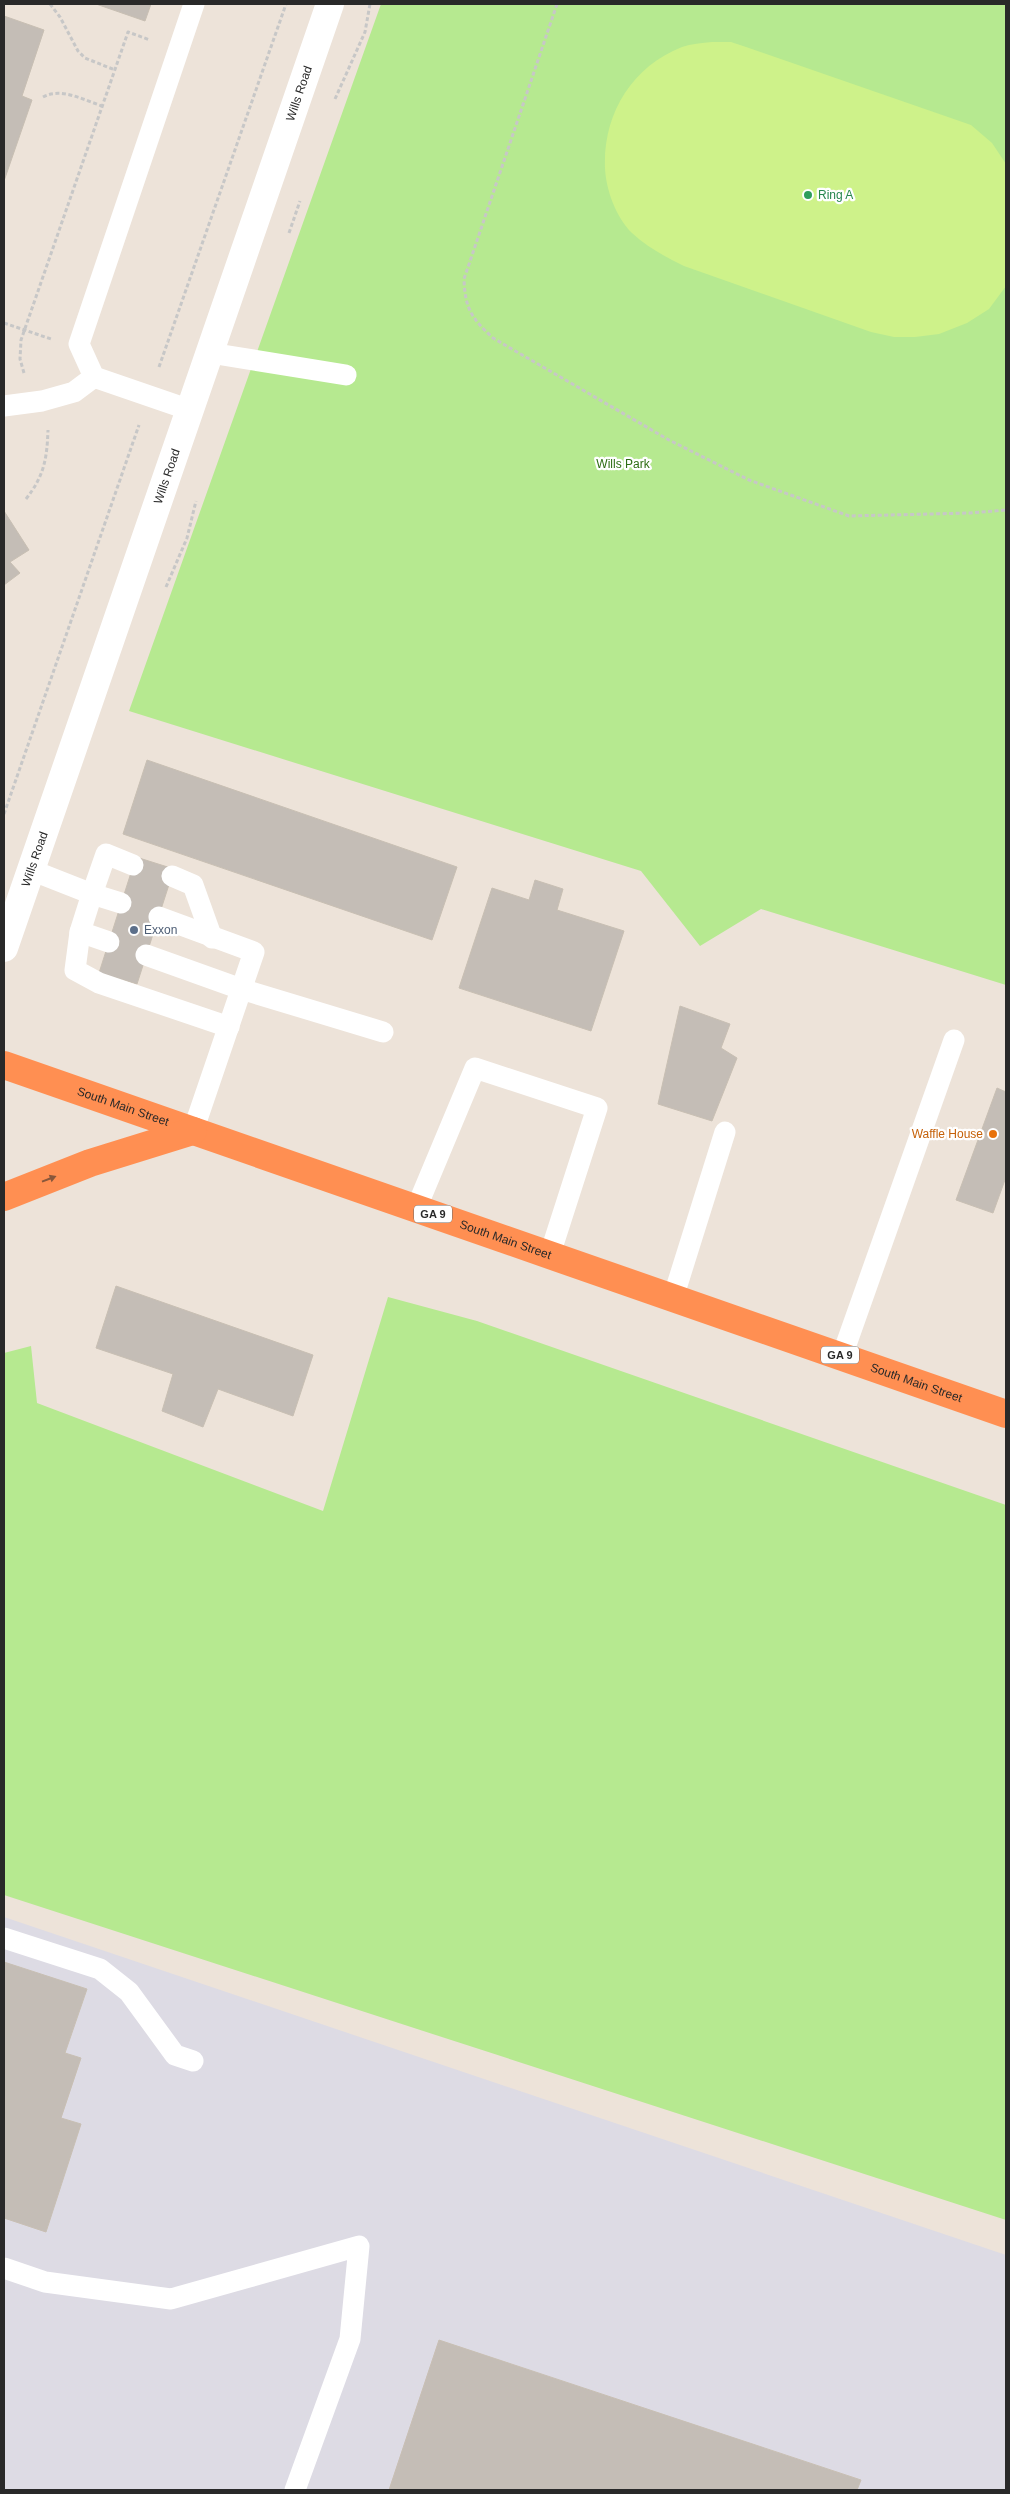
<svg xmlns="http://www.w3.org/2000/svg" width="1010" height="2494" viewBox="0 0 1010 2494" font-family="Helvetica,sans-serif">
	<rect width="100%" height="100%" fill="#ede3d9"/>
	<polygon fill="#dddbe4" points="4,1917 1006,2255 1006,2490 4,2490"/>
	<g fill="#b6e990">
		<polygon points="381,4 1006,4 1006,985 761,909 700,946 641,871 129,711"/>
		<polygon points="388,1297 477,1321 1006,1505 1006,2220 4,1895 4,1353 31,1346 37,1403 323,1511"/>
	</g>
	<path fill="#cef28a" d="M712,42H731L749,48L971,125L992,143L1006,164V286L989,309L967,323L939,334L915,337H894L871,332L684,266C666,257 648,248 632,233C616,217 606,190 605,168C603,115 631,67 682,47C691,44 702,43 712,42Z"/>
	<g fill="#c4bdb6" stroke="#c8bfb3">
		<polygon points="96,4 151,4 145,21"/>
		<polygon points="4,16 44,30 22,96 32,100 4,181"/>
		<polygon points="4,511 29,550 10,562 20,573 4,585"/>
		<polygon points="147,760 457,867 432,940 123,834"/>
		<polygon points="136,857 174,869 137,984 99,973"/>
		<polygon points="535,880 563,889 557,910 624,931 591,1031 459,988 492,888 529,900"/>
		<polygon points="680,1006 730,1024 721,1048 737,1058 712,1121 658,1104"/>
		<polygon points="997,1088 1006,1092 1006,1177 993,1213 956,1200"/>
		<polygon points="116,1286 313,1355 293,1416 218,1389 203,1427 162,1411 173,1374 96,1348"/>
		<polygon points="4,1962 87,1989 65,2053 81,2058 61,2118 81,2124 46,2232 4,2218"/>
		<polygon points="439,2340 861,2480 857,2490 389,2490"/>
	</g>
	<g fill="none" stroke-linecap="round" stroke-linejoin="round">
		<g stroke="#c7c7c7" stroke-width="3" stroke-dasharray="4 2.5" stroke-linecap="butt">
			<polyline points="50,4 60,17 78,51 85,58 115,70"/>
			<path d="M557,4L464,279C465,308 471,318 493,338L669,440L749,480L849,516L970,513L1006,510"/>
			<path d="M43,97C61,87 84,100 102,106"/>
			<polyline points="335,99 365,32 370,4"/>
			<polyline points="289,233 300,201"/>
			<polyline points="4,323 51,339"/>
			<polyline points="159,367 286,4"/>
			<polyline points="24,373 20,359 21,340 128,32 150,40"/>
			<path d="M26,499C44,476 47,459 48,430"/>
			<polyline points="166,587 187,538 196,501"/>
			<polyline points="4,814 139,425"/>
		</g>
		<g stroke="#fff" stroke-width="21">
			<polyline points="210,353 346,375"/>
			<polyline points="4,406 42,401 74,392 94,377"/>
			<polyline points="190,410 94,377 79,344 194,4"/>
			<polyline points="31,870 92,894 80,932 75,970 99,983 229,1027"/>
			<polyline points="172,876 193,885 212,938"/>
			<polyline points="121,903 92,894 106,854 133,865"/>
			<polyline points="159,917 254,952 193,1131"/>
			<polyline points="80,932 109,942"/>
			<polyline points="146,955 241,989 383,1032"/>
			<polyline points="416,1209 475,1068 597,1108 550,1254"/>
			<polyline points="673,1298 725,1132"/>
			<polyline points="842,1356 954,1040"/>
			<polyline points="4,1938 100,1969 129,1992 175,2055 193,2061"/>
			<polyline points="4,2268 45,2282 171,2299 359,2246 350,2339 295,2490"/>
		</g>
		<path stroke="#fff" stroke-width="28" id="s1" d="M4,948L330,4"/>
		<g stroke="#ff8f52" stroke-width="28">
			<path id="s2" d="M4,1065L1006,1414"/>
			<polyline points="4,1197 90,1163 193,1131"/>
		</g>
	</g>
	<defs><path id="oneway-solid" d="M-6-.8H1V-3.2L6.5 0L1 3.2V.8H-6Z" transform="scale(1.25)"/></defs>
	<use fill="#89573b" href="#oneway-solid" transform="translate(49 1179) rotate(-21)"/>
	<circle fill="#2e9e5b" stroke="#fff" stroke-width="2" cx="808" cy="195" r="5"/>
	<circle fill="#5c6f8a" stroke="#fff" stroke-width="2" cx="134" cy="930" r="5"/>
	<circle fill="#e8710a" stroke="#fff" stroke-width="2" cx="993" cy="1134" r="5"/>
	<g text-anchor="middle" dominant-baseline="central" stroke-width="4.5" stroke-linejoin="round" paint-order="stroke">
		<g fill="#fff" stroke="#696969" stroke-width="1">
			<rect x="414" y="1205.5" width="38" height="17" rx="4"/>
			<rect x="821" y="1346.5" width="38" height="17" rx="4"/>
		</g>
		<g font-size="11" font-weight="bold" fill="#292929">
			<text x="433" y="1214">GA 9</text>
			<text x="840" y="1355">GA 9</text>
		</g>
		<g font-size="12" fill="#292929" stroke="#fff">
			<text stroke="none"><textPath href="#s1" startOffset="904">Wills Road</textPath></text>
			<text stroke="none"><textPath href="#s1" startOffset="499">Wills Road</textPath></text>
			<text stroke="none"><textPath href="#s1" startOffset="94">Wills Road</textPath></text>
			<text stroke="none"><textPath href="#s2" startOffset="126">South Main Street</textPath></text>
			<text stroke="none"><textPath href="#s2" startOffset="531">South Main Street</textPath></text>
			<text stroke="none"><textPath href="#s2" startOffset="966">South Main Street</textPath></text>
		</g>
		<g font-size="12" fill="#27864d" stroke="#fff" text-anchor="start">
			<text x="818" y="195">Ring A</text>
		</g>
		<g font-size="12" fill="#2d6d13" stroke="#fff">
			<text x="623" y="464">Wills Park</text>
		</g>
		<g font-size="12" fill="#4e5e75" stroke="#fff" text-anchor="start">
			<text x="144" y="930">Exxon</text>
		</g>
		<g font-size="12" fill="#c56008" stroke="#fff" text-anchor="end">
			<text x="983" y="1134">Waffle House</text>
		</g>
	</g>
	<rect width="1010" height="2494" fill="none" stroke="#292929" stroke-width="10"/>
</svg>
